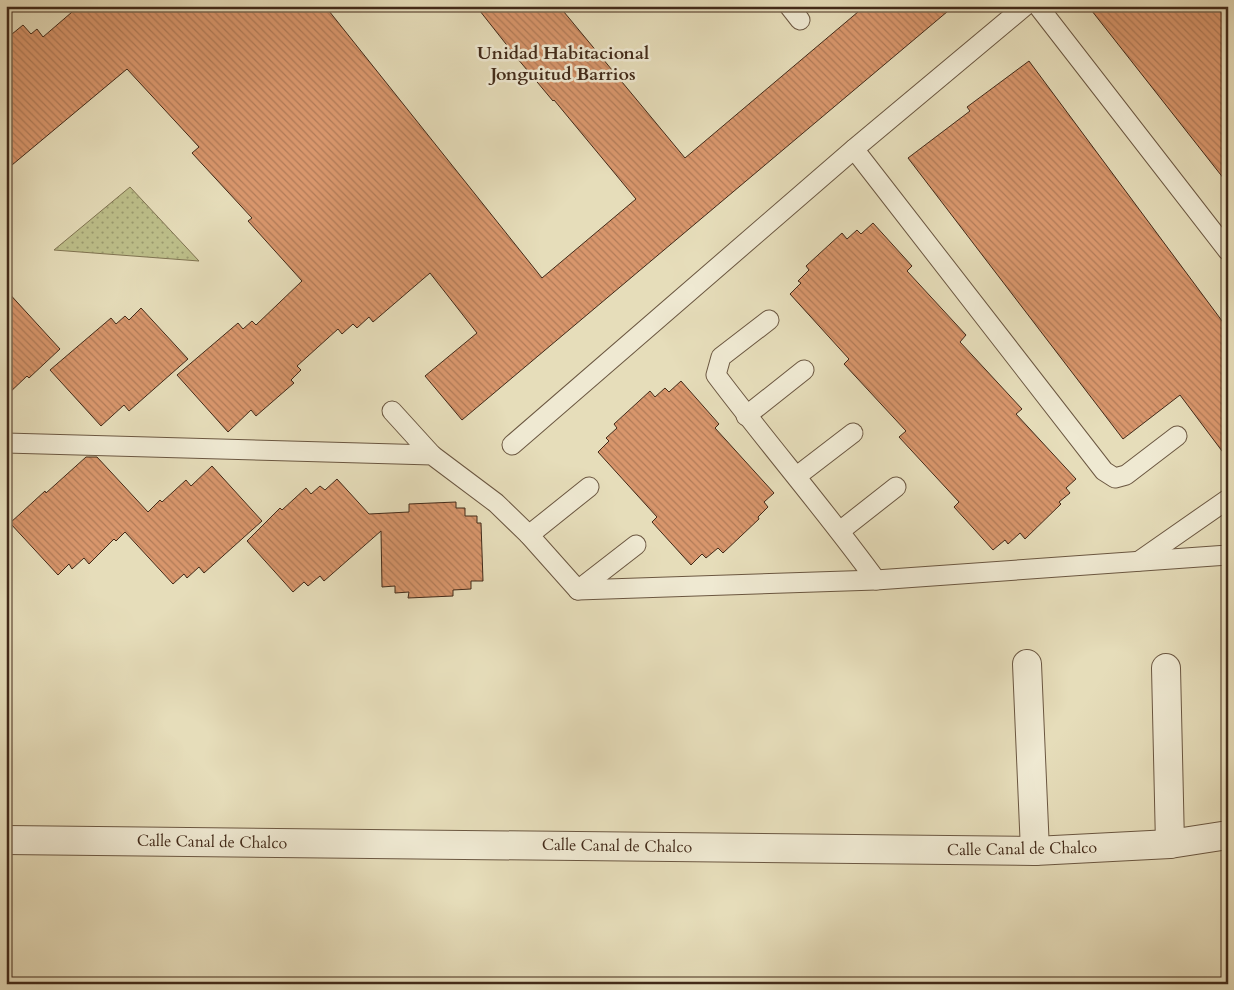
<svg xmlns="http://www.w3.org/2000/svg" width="1234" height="990" viewBox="0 0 1234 990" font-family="Cardo,serif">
	<defs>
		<pattern id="garden-dots" width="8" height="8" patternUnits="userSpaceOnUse" patternTransform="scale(1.25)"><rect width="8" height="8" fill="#bdbf8a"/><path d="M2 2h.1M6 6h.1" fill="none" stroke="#9b9b70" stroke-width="1.8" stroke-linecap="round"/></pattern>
		<pattern id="building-back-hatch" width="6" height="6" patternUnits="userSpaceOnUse" patternTransform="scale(1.25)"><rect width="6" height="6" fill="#d8966c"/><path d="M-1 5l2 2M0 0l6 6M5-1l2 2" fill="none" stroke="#b17b58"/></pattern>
	</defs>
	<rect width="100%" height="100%" fill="#e6ddba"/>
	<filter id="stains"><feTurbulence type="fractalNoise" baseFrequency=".004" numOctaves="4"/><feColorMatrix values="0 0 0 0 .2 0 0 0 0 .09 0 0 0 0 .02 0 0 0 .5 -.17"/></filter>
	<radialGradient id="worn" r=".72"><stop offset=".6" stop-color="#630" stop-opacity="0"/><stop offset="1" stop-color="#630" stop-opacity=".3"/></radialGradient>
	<polygon fill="url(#garden-dots)" stroke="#807452" points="130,187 199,261 54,250"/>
	<g fill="url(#building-back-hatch)" stroke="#422a19">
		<polygon points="79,6 325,6 542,278 636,199 554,100 553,101 517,58 476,6 559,6 685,158 865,6 954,6 462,420 425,376 477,333 430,273 373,322 369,317 357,328 353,324 342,334 338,329 297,366 301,370 291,380 294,383 256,416 251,410 228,432 177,375 238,323 243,329 252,321 256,325 302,281 248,221 252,218 192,153 199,147 127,69 6,170 6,39 23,25 31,34 37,29 43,37"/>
		<polygon points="1088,6 1228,6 1228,184"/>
		<polygon points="1029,61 1228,329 1228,459 1180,395 1123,439 908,158 970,111 967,107"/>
		<polygon points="873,223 912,266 907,271 966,335 960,342 1022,409 1016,414 1076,479 1066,488 1070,493 1059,502 1061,504 1025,539 1020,533 1008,544 1005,540 993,550 954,507 959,502 899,437 906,431 844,364 849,359 790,294 801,283 798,281 809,270 806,266 842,233 847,239 857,230 861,234"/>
		<polygon points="6,290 60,349 29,378 27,376 6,396"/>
		<polygon points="141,308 188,359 129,411 124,405 101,426 50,370 111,318 116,324 125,316 129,320"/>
		<polygon points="681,381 719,424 715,428 774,493 764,502 768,507 758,517 759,519 723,553 718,548 706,558 702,554 691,565 652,522 657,517 598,452 609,441 606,438 617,428 614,424 650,391 655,397 665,388 669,392"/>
		<polygon points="86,457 97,457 148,512 160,500 162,502 186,480 191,486 212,466 262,521 204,573 199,567 187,578 184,574 173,584 125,532 116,541 114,539 89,564 84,558 72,569 69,564 58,575 10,523 45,491 46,493"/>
		<polygon points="337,479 369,514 409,512 409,504 456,502 456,508 465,508 465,516 477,516 477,523 481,523 483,581 471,581 471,589 453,590 453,596 408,598 409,592 395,593 395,586 382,587 381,531 324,581 320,576 308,586 304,582 293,592 247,541 280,508 282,510 306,488 311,494 320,486 325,490"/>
	</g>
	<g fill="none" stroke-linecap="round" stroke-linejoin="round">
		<g stroke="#6b5741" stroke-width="21">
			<g id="lane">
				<polyline points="789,6 800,20"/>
				<polyline points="1038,6 1228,251"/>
				<polyline points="854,149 1104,471 1115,478 1126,475 1177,436"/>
				<path d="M769,320L721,357L716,375C768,444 825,510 876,580"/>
				<polyline points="392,411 432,455"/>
				<polyline points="746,416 804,370"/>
				<polyline points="6,443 432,455 496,503 529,535 578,590 876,580 1228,555"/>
				<polyline points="512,445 854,149 1025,6"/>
				<polyline points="797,476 853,433"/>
				<polyline points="840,531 896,487"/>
				<polyline points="529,535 589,487"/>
				<polyline points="1139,561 1228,499"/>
				<polyline points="578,590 636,545"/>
			</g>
		</g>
		<g stroke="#6b5741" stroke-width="30">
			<g id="street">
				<polyline points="1027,664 1035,851"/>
				<polyline points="1166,668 1170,844"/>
				<polyline points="6,840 1035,851 1170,844 1228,835"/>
			</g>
		</g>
		<use href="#lane" stroke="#efe9d2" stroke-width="19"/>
		<use href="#street" stroke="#efe9d2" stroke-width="28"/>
	</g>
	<g text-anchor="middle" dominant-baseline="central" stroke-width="5" stroke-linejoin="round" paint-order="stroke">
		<g font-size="16" fill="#422a19" stroke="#efe9d2">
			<text transform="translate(212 842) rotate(1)">Calle Canal de Chalco</text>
			<text transform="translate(617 846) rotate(1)">Calle Canal de Chalco</text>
			<text transform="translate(1022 849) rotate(-1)">Calle Canal de Chalco</text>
		</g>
		<g font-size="18" font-weight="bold" fill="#422a19" stroke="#efe9d2">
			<text x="563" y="53">Unidad Habitacional<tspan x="563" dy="21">Jonguitud Barrios</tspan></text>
		</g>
	</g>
	<rect width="1234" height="990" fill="none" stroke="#e6ddba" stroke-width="25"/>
	<rect x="8" y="8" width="1219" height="975" fill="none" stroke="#422a19" stroke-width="2.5"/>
	<rect x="12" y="12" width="1209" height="965" fill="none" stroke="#422a19"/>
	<rect width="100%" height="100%" filter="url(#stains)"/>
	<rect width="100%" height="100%" fill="url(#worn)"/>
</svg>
